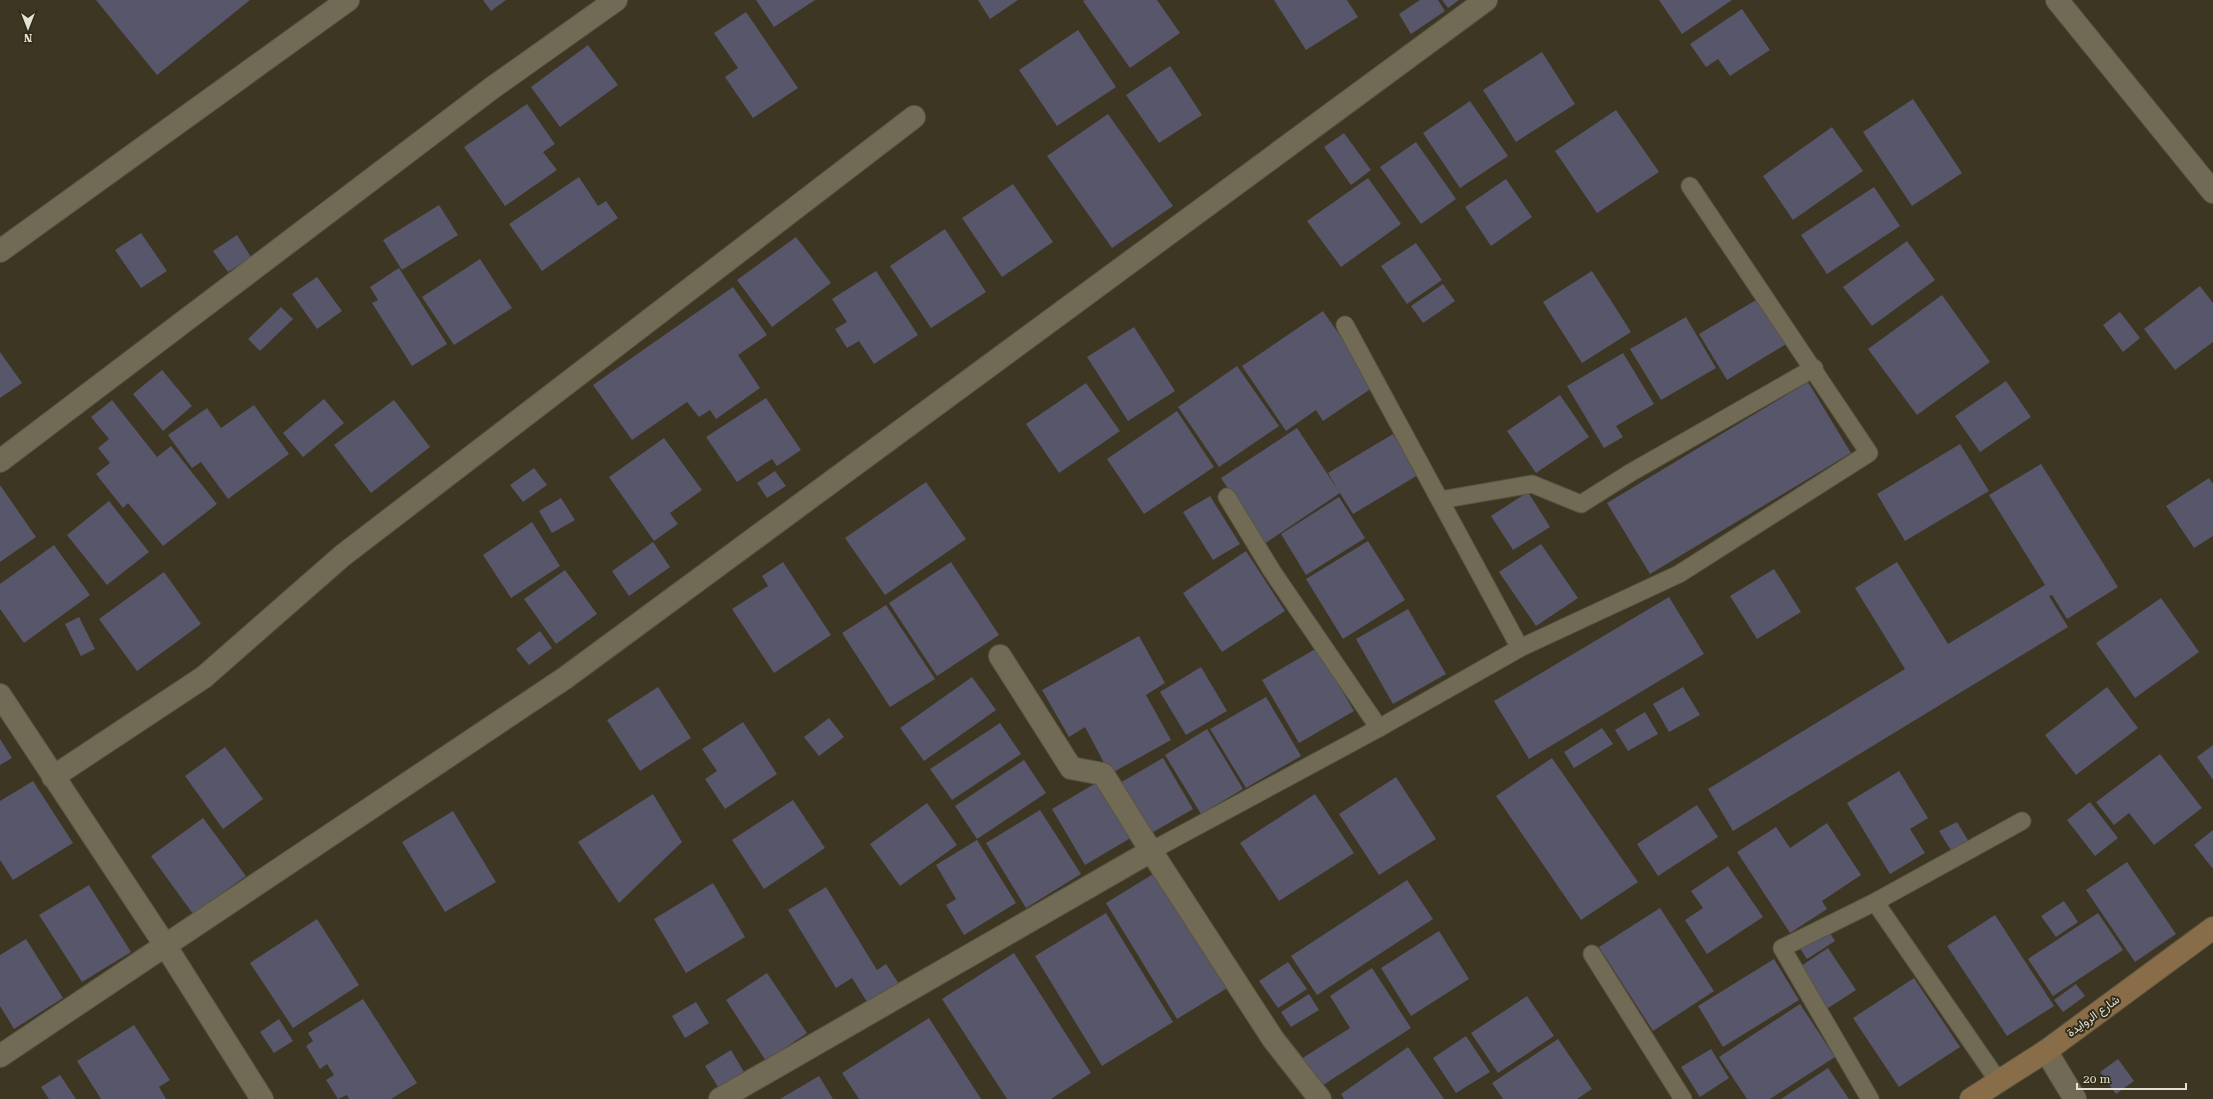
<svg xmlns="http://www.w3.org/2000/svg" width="2213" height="1099" viewBox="0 0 2213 1099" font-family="'Roboto Serif',Vazirmatn,serif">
	<rect width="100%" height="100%" fill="#3c3622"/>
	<g fill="#57566b">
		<polygon points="96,0 250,0 157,75"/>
		<polygon points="483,0 506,0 491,11"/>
		<polygon points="756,0 815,0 774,27"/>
		<polygon points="978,0 1018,0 990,19"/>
		<polygon points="1085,0 1157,0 1180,33 1130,68 1083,1"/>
		<polygon points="1274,0 1347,0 1358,17 1306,50"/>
		<polygon points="1420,0 1438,0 1445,11 1411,34 1399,14"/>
		<polygon points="1442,0 1459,0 1448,8"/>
		<polygon points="1659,0 1732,0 1682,34"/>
		<polygon points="1742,9 1770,50 1730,76 1718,59 1706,67 1690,44"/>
		<polygon points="746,12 798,88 753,118 725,77 738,68 714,33"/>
		<polygon points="1078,30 1116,87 1057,126 1019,70"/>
		<polygon points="588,45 618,85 560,127 531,87"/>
		<polygon points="1542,52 1575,104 1516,142 1483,90"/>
		<polygon points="1170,66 1202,115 1159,143 1126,95"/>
		<polygon points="1913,99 1962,173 1912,206 1863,132"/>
		<polygon points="1470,101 1508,156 1460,188 1423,133"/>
		<polygon points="527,104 555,144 543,152 557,170 505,206 464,147"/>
		<polygon points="1616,110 1659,172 1597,213 1555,151"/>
		<polygon points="1108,114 1173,206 1112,248 1047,156"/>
		<polygon points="1832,127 1863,171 1793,220 1763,176"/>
		<polygon points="1344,133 1371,170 1351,185 1324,147"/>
		<polygon points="1416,142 1456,199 1421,224 1380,167"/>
		<polygon points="579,177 598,206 606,201 618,218 542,271 509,224"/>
		<polygon points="1368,178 1401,224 1341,267 1307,221"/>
		<polygon points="1506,179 1532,217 1491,246 1465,207"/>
		<polygon points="1013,184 1053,242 1002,277 962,218"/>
		<polygon points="1874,187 1900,226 1827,274 1801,235"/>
		<polygon points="439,205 458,235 402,270 383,240"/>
		<polygon points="945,229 986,292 931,328 890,266"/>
		<polygon points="141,233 167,271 141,288 115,250"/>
		<polygon points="237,235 251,257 228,272 213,251"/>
		<polygon points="796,237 831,283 772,327 737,280"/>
		<polygon points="1907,241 1935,280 1872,326 1843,287"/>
		<polygon points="1416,243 1442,280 1407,304 1381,266"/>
		<polygon points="480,259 512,308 454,345 422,297"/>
		<polygon points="399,268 447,344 412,366 372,303 378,300 370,287"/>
		<polygon points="876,271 918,335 874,364 859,341 847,348 835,329 847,322 832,299"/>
		<polygon points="1592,271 1631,332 1582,363 1543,302"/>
		<polygon points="317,277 342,311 317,329 292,294"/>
		<polygon points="1443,284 1455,301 1423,323 1411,306"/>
		<polygon points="2200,286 2213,303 2213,342 2175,370 2144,329"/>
		<polygon points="733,287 767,335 738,355 760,388 716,419 710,410 699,417 687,402 632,440 593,385"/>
		<polygon points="1942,295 1990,362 1917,415 1868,349"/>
		<polygon points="1761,297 1788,343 1727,380 1699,334"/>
		<polygon points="281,307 293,319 260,351 248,339"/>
		<polygon points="1323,311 1375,386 1323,421 1316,410 1286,431 1242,366"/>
		<polygon points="2120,312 2140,338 2123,352 2103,325"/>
		<polygon points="1686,317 1716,368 1661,400 1630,349"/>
		<polygon points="1134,327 1175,391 1128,421 1087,357"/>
		<polygon points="0,352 22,383 0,398"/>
		<polygon points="1623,353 1654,404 1616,426 1623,437 1604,448 1567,386"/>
		<polygon points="1237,366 1279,426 1219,467 1178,407"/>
		<polygon points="162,370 192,406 163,431 133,394"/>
		<polygon points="2006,381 2031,417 1980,452 1955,416"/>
		<polygon points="1808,382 1851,453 1650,574 1607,503"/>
		<polygon points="1086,383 1120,431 1059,473 1026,424"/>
		<polygon points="1560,395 1589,437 1536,473 1507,431"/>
		<polygon points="766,398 801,450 777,466 772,459 737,482 706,437"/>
		<polygon points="324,399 344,423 303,457 283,433"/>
		<polygon points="112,400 157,457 171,446 217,504 163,546 128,503 123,508 96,474 110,463 98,448 109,439 91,417"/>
		<polygon points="394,400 430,447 371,493 334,445"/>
		<polygon points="254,405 289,454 228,499 201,462 192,468 168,435 207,408 221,428"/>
		<polygon points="1177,411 1214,467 1144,514 1107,459"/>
		<polygon points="1297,428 1338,490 1328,473 1393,434 1418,475 1353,514 1340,493 1264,544 1221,478"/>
		<polygon points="664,438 702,490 670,513 678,524 654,541 609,477"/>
		<polygon points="1960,444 1989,491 1905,541 1877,494"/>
		<polygon points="2041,464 2118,587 2067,619 2052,595 2049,596 2068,627 1733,831 1708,789 1905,669 1855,588 1897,562 1948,644 2045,585 1989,495"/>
		<polygon points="534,468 547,485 523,502 510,485"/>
		<polygon points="775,471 786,486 767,498 757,483"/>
		<polygon points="2209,478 2213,484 2213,536 2194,548 2166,506"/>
		<polygon points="926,482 966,539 885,595 845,538"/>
		<polygon points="0,485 36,537 0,562"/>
		<polygon points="1528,492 1550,527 1513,550 1491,516"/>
		<polygon points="1210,496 1240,544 1213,560 1183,512"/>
		<polygon points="1339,497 1365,538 1306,575 1281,534"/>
		<polygon points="561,498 575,520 552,533 539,511"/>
		<polygon points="109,501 149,552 107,585 67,535"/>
		<polygon points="532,522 560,566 511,598 483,555"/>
		<polygon points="1368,541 1405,600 1343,639 1306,579"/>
		<polygon points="653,542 670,567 629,596 612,571"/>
		<polygon points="1541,544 1578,598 1536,626 1499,572"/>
		<polygon points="54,545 90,595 24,643 0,609 0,584"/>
		<polygon points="1246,551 1285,611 1222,652 1183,593"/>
		<polygon points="783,562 831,635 774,673 732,609 768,586 762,576"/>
		<polygon points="951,562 999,635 937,676 889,603"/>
		<polygon points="1774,569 1801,612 1757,639 1730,596"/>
		<polygon points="565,570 597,614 556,644 524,599"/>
		<polygon points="164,572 201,624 137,671 99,619"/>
		<polygon points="1669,597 1704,654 1529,759 1494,701"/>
		<polygon points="2161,598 2199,652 2135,698 2096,643"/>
		<polygon points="886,605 935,679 890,707 842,633"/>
		<polygon points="1408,609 1446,674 1393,704 1356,639"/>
		<polygon points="79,617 95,649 81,656 65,624"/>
		<polygon points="540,631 552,648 529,665 516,649"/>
		<polygon points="1139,636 1165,683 1146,695 1171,740 1110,774 1085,727 1069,737 1042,690"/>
		<polygon points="1317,648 1354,711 1299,743 1262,680"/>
		<polygon points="1201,667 1227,711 1186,735 1160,692"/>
		<polygon points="972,677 996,710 924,761 900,728"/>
		<polygon points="658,687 691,738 640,771 607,720"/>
		<polygon points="1683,687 1700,715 1669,732 1653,704"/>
		<polygon points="2107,687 2138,728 2076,775 2045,735"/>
		<polygon points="1266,697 1301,756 1246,788 1210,729"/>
		<polygon points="1645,712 1658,734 1628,751 1615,730"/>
		<polygon points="829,718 844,737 819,756 804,737"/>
		<polygon points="743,722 777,774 725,809 705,779 717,771 702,749"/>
		<polygon points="1000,723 1021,754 952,800 930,769"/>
		<polygon points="1602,728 1613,744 1574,768 1564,752"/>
		<polygon points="1207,729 1243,789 1201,814 1165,755"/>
		<polygon points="0,739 12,758 0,765"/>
		<polygon points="2213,745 2213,780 2197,757"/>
		<polygon points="225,747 263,799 223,829 185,776"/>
		<polygon points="2160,754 2202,808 2154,845 2129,813 2114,825 2096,802"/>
		<polygon points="1163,758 1193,809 1148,835 1118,784"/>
		<polygon points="1552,758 1638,882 1581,920 1496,796"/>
		<polygon points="1024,760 1046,793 977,839 955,806"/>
		<polygon points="1899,771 1928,818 1910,829 1925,853 1890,874 1847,803"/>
		<polygon points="1396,777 1436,839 1379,875 1339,814"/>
		<polygon points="1101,780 1134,836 1085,865 1052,809"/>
		<polygon points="33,781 73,843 13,880 0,860 0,801"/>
		<polygon points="653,794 682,842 619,903 578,842"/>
		<polygon points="1315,794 1354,853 1279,901 1240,843"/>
		<polygon points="793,800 825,848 764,889 732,840"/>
		<polygon points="2090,802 2118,838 2095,856 2067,820"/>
		<polygon points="927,803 957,845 900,886 870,844"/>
		<polygon points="1697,805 1718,837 1658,876 1637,844"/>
		<polygon points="1040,810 1081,874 1026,908 986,843"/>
		<polygon points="453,811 496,882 445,912 402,842"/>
		<polygon points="203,818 246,876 193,914 151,856"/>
		<polygon points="1957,822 1969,842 1952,852 1939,831"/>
		<polygon points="1827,823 1861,875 1822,901 1827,909 1790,933 1737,852 1776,827 1790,848"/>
		<polygon points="2213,830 2213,869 2194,845"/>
		<polygon points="977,840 1016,903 964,935 946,905 956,899 936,865"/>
		<polygon points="2127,862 2176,934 2135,962 2086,890"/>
		<polygon points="1728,866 1763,917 1707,954 1685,920 1703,908 1691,891"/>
		<polygon points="1158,871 1229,987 1177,1019 1106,903"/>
		<polygon points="1407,880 1433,919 1317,995 1291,956"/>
		<polygon points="713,883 745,937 686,973 654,919"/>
		<polygon points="89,885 131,952 82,982 39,915"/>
		<polygon points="826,887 877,970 886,964 901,987 869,1005 852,978 836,988 788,910"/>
		<polygon points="2064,901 2078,922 2056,937 2041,916"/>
		<polygon points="1660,908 1714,991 1653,1031 1599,947"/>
		<polygon points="1106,913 1173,1022 1102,1066 1035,956"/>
		<polygon points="2098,913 2123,950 2053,996 2028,959"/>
		<polygon points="1995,915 2054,1006 2007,1036 1947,946"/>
		<polygon points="317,919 359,985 293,1028 250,963"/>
		<polygon points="1823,922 1835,941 1807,959 1795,941"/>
		<polygon points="1439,931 1469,979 1411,1016 1381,968"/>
		<polygon points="26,939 63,998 14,1029 0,1006 0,955"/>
		<polygon points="1828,948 1856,990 1825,1010 1798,968"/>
		<polygon points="1014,953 1091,1073 1051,1099 1007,1099 942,999"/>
		<polygon points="1774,959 1799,1000 1723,1047 1698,1006"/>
		<polygon points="1288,962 1307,989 1278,1008 1259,981"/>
		<polygon points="1372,968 1411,1028 1320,1087 1301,1059 1350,1028 1330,996"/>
		<polygon points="767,973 807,1033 766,1061 726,1000"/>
		<polygon points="1914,978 1960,1047 1899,1087 1853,1018"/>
		<polygon points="2076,984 2085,996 2063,1012 2054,1000"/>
		<polygon points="1309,994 1319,1010 1291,1027 1281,1012"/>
		<polygon points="1527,996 1554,1036 1498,1073 1471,1033"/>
		<polygon points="363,999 417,1083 391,1099 349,1099 347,1095 338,1099 326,1080 334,1075 327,1064 320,1069 306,1046 313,1041 308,1033"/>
		<polygon points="696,1002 709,1023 685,1038 672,1016"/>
		<polygon points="1800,1004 1835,1057 1770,1099 1747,1099 1719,1057"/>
		<polygon points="929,1018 981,1099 859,1099 842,1073"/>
		<polygon points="279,1019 293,1041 274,1053 260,1032"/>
		<polygon points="134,1025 170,1080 159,1087 166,1099 101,1099 77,1061"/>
		<polygon points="1466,1036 1490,1072 1456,1093 1433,1058"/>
		<polygon points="1558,1039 1592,1089 1577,1099 1503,1099 1492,1083"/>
		<polygon points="1408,1047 1444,1099 1344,1099 1341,1094"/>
		<polygon points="1711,1049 1729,1078 1700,1097 1681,1067"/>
		<polygon points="731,1050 744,1072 718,1087 705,1066"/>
		<polygon points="2118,1059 2134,1081 2116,1094 2100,1072"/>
		<polygon points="1828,1068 1849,1099 1781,1099"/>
		<polygon points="60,1075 76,1099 49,1099 41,1087"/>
		<polygon points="819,1076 833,1099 780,1099"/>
	</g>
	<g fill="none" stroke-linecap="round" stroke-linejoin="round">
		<g stroke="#595443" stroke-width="19">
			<g id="lane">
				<polyline points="1345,325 1520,648"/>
				<polyline points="1227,497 1272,571 1379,728"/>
				<polyline points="1440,500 1532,484 1581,504 1630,473 1814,368"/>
				<polyline points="1151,851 1379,728 1520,648 1679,574 1869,453 1690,186"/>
				<polyline points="1875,902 1999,1082"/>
				<polyline points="1592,954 1683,1099"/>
				<polyline points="1870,1099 1782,948 1875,902 2022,821"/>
			</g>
		</g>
		<g stroke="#595443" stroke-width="24">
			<g id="street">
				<polyline points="2057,0 2213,192"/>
				<polyline points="0,251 348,0"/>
				<polyline points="0,461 492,88 616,0"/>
				<polyline points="1000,656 1071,768 1103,774 1151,851"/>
				<polyline points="0,695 165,945 262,1099"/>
				<polyline points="53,777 204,677 342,556 914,117"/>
				<polyline points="2046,1051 2075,1099"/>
				<polyline points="0,1056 565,678 1486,0"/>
				<polyline points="720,1099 1151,851 1273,1039 1320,1099"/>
			</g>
		</g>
		<g stroke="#595443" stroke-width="24">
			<polyline id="secondary" points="1971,1099 2046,1051 2213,928"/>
		</g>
		<use href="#lane" stroke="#716b55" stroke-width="17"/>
		<use href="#street" stroke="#716b55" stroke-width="22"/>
		<use href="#secondary" stroke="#896d49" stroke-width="22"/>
	</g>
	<g text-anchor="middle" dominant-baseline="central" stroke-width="4" stroke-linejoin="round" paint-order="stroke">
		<g font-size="12" fill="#e3e0d4" stroke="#312c18">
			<text transform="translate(2093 1016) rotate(-36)">شارع الروايدة</text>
		</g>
	</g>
	<g transform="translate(28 28) rotate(180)" stroke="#312c18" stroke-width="3" paint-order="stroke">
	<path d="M0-3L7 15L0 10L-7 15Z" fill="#e3e0d4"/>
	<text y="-6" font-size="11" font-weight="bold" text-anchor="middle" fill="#e3e0d4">N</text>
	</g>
	<path d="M2077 1083v6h109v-6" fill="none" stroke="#e3e0d4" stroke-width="2"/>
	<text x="2083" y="1083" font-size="12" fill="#e3e0d4" stroke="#312c18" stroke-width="3" paint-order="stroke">20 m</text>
</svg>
